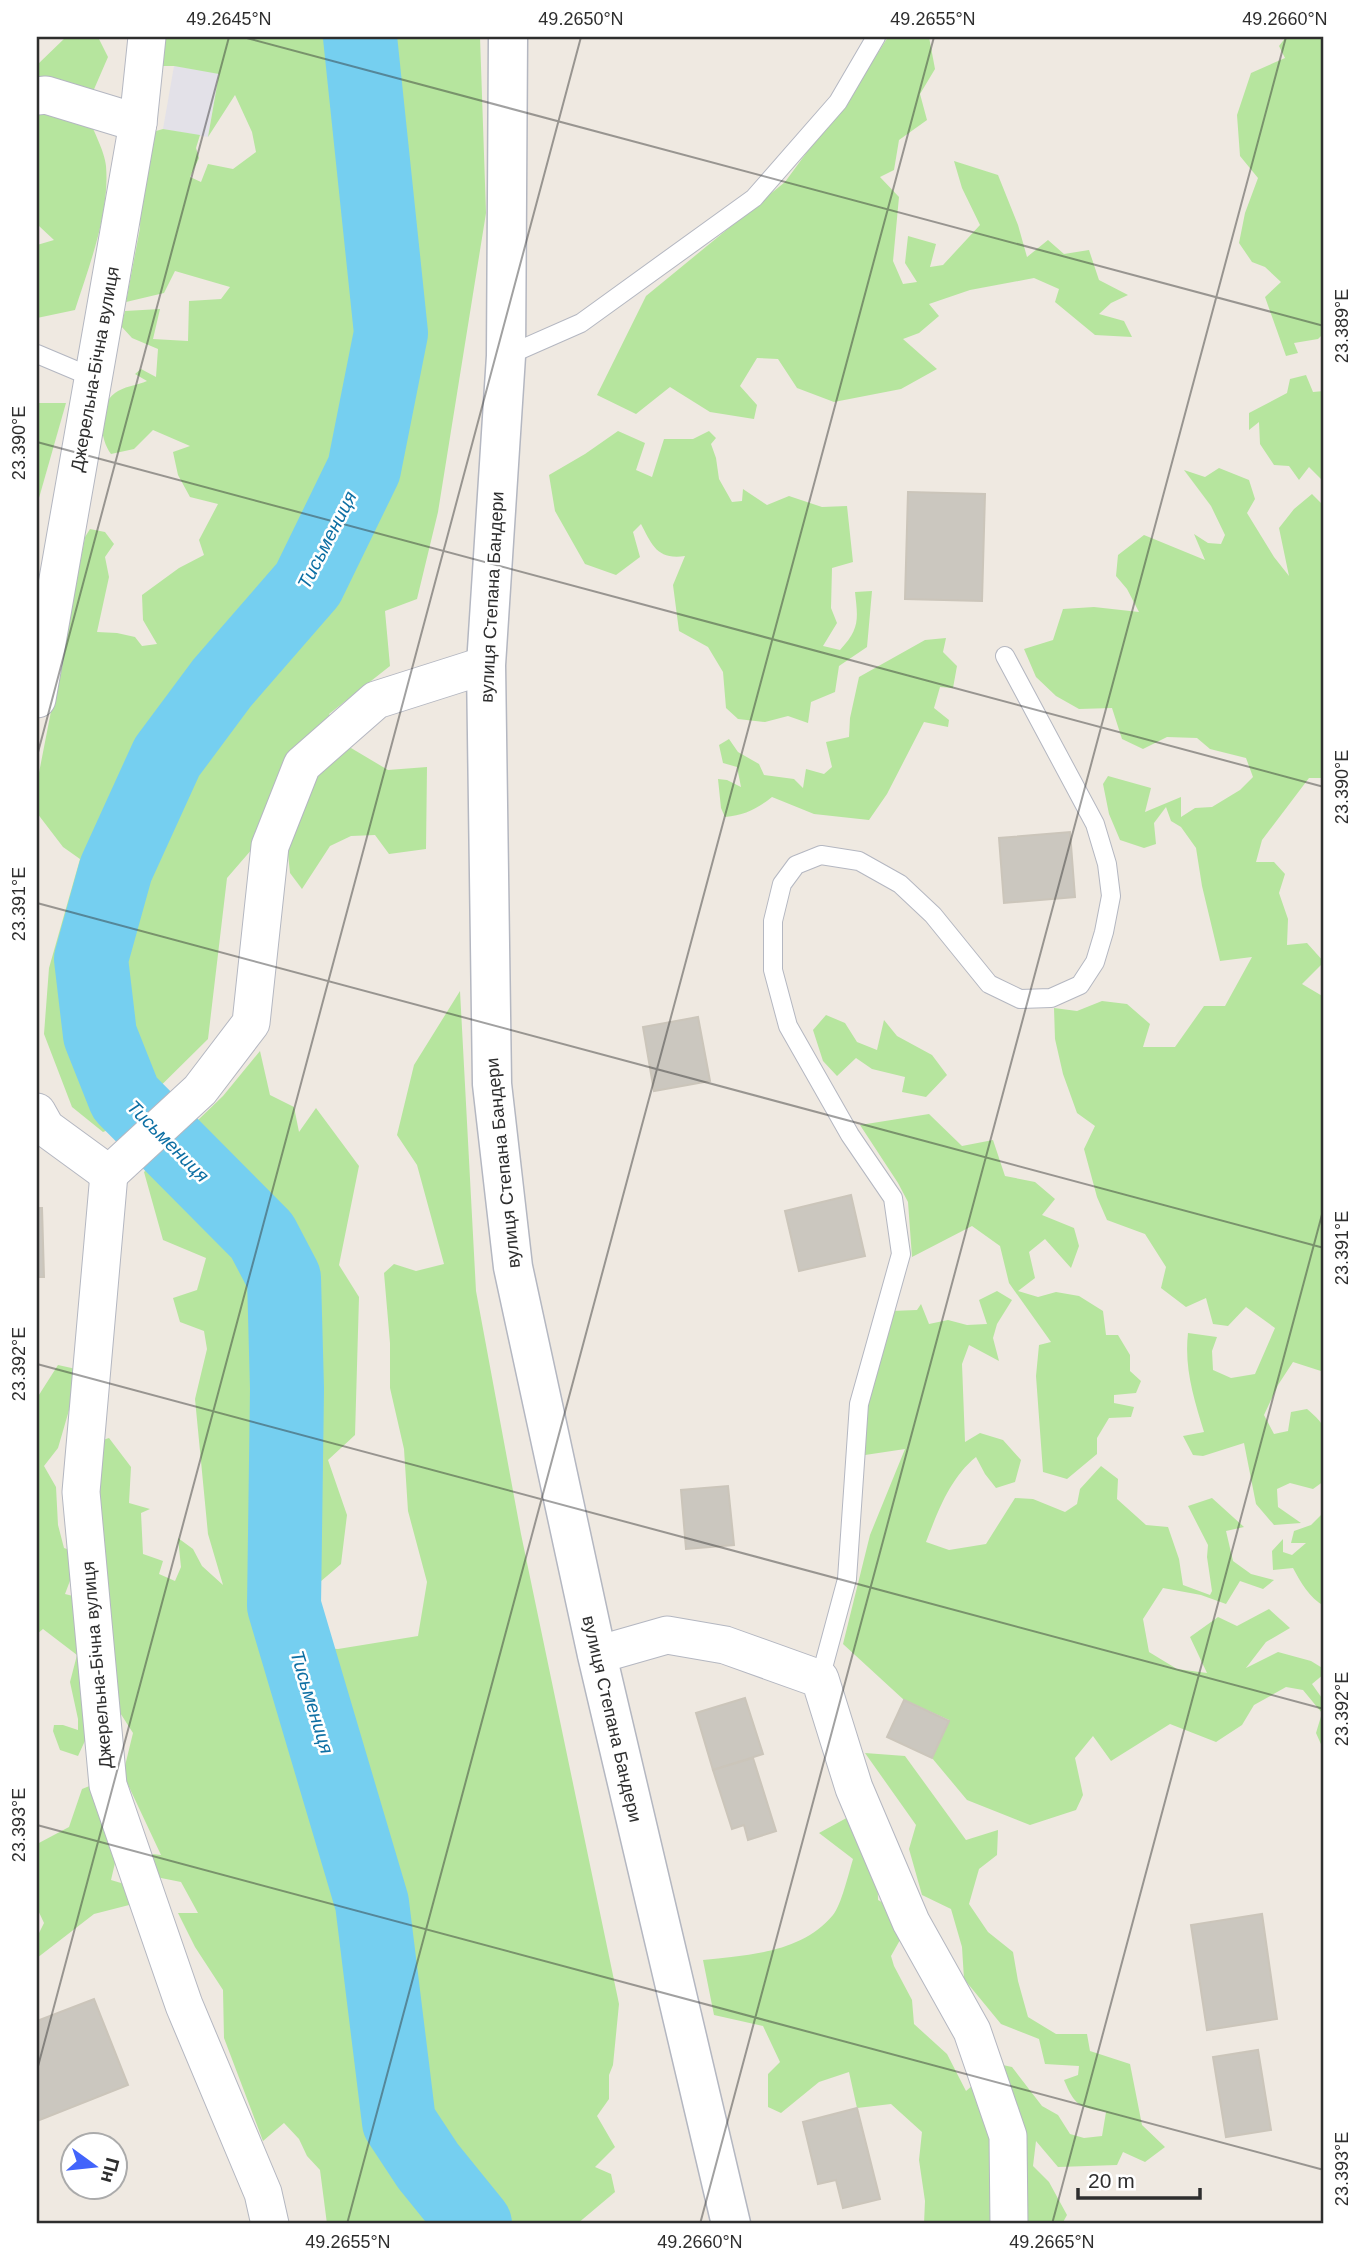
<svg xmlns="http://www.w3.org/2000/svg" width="1361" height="2261" viewBox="0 0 1361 2261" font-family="Helvetica,sans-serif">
	<rect width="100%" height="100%" fill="#efe9e1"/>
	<polygon fill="#e3e1e8" points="174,66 219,73 208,137 163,129"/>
	<g fill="#b6e59e">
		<path d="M66,37H98L108,57L85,110C91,126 105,151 106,166C110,213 89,266 75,310L37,318V245L54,240L39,226H37V65Z"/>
		<path d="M156,37H480L486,213L438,512L417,599L385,611L390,666L329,714L351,748L388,770L427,767L426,849L389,854L375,835L351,836L330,846L302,889L290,873L288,854L259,841L227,878L208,1039L121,1125L103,1132L72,1107L44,1034L49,968L80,859L63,847L37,813V783L85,537L90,529L105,532L114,544L105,557L109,577L97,632L117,633L135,637L142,646L157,644L143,620L142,595L179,568L204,555L199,540L218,504L190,497L178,475L173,452L190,446L153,430L134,449L111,454C99,438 97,406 115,393C122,387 138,385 147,381L135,374L141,369L156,377L158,349L132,338L121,326L125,311L160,309L153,339L188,341L189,301L221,299L230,287L175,271L164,293L126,302L140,228L142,135L163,129L200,135L196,148L199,158L190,177L201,182L208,164L233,169L256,152L252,132L235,95L208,137L219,74L174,66H152Z"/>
		<polygon points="888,37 929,37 935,69 920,94 927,120 899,140 894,170 880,177 899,197 893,261 903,284 917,282 905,263 908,236 936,244 930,267 943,265 980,225 962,188 954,161 998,175 1018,225 1027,257 1048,240 1064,254 1089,250 1099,280 1128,295 1111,303 1099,314 1124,321 1132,337 1095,335 1055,302 1059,289 1034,278 970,290 929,304 939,316 919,333 903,339 937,369 901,389 834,402 797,388 778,359 757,358 740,386 757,405 754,419 710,412 670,387 636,414 597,395 646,296 785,182 865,73"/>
		<polygon points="1286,37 1324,37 1324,333 1318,339 1294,343 1298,353 1286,356 1265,297 1281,282 1265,267 1252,262 1239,243 1245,213 1258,178 1240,156 1237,115 1251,73 1285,58 1279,46"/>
		<polygon points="1306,375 1313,392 1324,391 1324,482 1309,467 1299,480 1289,466 1274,465 1260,444 1259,422 1249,430 1249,413 1287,393 1290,379"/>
		<polygon points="37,403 66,403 37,505"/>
		<path d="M618,431L645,443L636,470L652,477L664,439H693L709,431L716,438L711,444L716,458L719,479L732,502L742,501L743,489L767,505L789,496L822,507L847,506L853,562L832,568L831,608L837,623L823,646L840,650C860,629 858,619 855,592L872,591L867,647L839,666L835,692L811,702L808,723L788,716L765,722L738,719L726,708L723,672L708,647L679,631L673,585L685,556C657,560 652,545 641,524L633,532L640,557L616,575L585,564L555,511L549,475L585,454Z"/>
		<path d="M1219,468L1249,480L1255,499L1247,513L1274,557L1289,576L1279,528L1294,509L1312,494L1324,506V778H1309L1262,840L1256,862H1274L1285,874L1279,893L1288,919L1287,945L1307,943L1324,962L1302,984L1324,997V1372L1293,1362L1278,1385L1264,1415L1274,1434L1288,1431L1291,1412L1307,1409C1328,1427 1324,1427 1324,1453L1322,1455L1324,1458V1481L1313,1489L1290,1483L1277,1489L1278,1507L1301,1523L1274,1525L1256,1504L1244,1443L1203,1456L1193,1455L1183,1436L1204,1432C1194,1399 1184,1368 1188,1333L1217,1337L1212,1351L1213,1370L1231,1378L1255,1374L1275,1328L1246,1307L1228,1326L1213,1324L1206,1298L1186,1307L1161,1288L1166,1267L1145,1234L1107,1220L1097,1197L1084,1149L1095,1126L1077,1113L1063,1074L1055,1039L1054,1008L1077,1011L1102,1001L1127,1004L1150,1024L1143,1047H1175L1204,1006H1225L1252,957L1220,961L1202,886L1196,848L1181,827L1171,821L1166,807L1154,823L1156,844L1144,848L1120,840L1109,814L1103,784L1108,776L1151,788L1145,812L1181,797V817L1195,808L1212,807L1240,790L1253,777L1246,758L1210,749L1197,738L1167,737L1143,749L1122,739L1112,708L1079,709L1056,696L1036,677L1024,649L1053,640L1063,609L1094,607L1139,612L1127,589L1116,576L1118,555L1144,535L1205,560L1194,534L1208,543L1221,544L1225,535L1211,506L1184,470L1205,477Z"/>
		<path d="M946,638L943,652L957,666L953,688L940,687L934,708L949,720L948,727L924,722L887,794L869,820L814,814L772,797C757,809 745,815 725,817L721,808L718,779L727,780L741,787L737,767L723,763L719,745L729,739L738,752L759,764L764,775L794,779L803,788L806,769L824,774L832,767L826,742L849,737L850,718L859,677L925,640Z"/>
		<polygon points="460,991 476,1291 521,1534 619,2004 613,2065 609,2075 609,2099 597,2116 615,2147 595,2167 611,2174 615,2192 577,2224 327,2224 320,2170 307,2156 299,2139 284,2123 263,2141 224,2038 223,1990 195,1947 178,1913 198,1913 181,1882 151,1876 143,1853 161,1855 123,1774 133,1733 108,1694 93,1443 109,1438 131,1467 129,1503 150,1509 141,1513 143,1554 163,1561 159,1574 175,1581 181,1567 178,1538 193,1549 202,1566 223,1585 208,1534 195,1399 207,1349 204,1331 180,1322 173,1298 197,1290 206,1258 163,1240 144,1172 223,1096 260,1051 270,1095 294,1107 299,1132 316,1108 359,1166 339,1265 359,1297 355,1435 328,1460 347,1515 341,1564 299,1600 308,1647 338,1649 418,1636 427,1582 408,1511 404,1449 390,1388 390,1343 384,1273 394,1264 416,1271 444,1264 417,1165 397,1135 414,1065"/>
		<polygon points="826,1015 845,1023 857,1042 877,1050 884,1020 897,1036 932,1055 947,1075 926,1097 902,1092 905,1077 872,1069 856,1058 837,1076 823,1061 813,1030"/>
		<polygon points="929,1114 962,1146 993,1140 1005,1176 1035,1182 1055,1199 1042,1215 1074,1228 1079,1246 1071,1268 1045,1239 1029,1252 1035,1278 1018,1291 1038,1297 1056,1292 1079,1296 1103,1311 1106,1335 1118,1335 1130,1355 1130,1371 1141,1381 1136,1393 1114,1395 1114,1403 1134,1407 1131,1417 1109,1418 1097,1438 1097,1454 1067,1479 1043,1472 1036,1376 1039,1345 1051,1342 1009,1283 1000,1246 972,1226 912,1257 908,1202 898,1183 860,1125"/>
		<path d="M997,1291L1012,1300L997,1324L993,1338L999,1361L969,1345L962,1364L965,1442L980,1433L1003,1440L1021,1460L1015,1482L996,1488L985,1474L976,1457C950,1478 938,1511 926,1542L949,1550L986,1544L1015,1498L1033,1499L1065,1512L1077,1504L1080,1489L1101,1466L1118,1479L1117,1499L1146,1525L1168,1527L1179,1559L1183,1585L1210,1595L1212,1591L1207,1557L1208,1545L1188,1506L1212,1498L1244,1527L1226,1531L1233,1561L1251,1574L1274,1580L1263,1589L1240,1581L1226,1604L1201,1595L1163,1588L1143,1619L1149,1652L1177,1669L1207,1673L1190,1637L1218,1617L1237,1626L1269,1609L1290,1628L1266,1642L1246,1668L1278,1652L1311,1661L1324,1669V1674L1312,1684L1324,1701V1751L1316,1733L1322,1713L1303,1690L1286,1687L1254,1705L1242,1725L1216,1742L1170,1724L1111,1761L1093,1736L1075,1758L1083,1795L1076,1810L1030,1825L967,1800L932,1758L949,1720L904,1700L843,1644L870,1535L905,1449L865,1455L866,1405L891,1311L917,1310L921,1304L929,1324L948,1320L967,1325L987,1324L979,1300Z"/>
		<polygon points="58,1365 76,1369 74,1393 58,1448 44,1466 56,1487 58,1525 64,1548 76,1552 71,1578 65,1594 73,1596 89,1732 78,1756 60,1750 53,1731 54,1725 63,1725 78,1730 78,1719 70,1682 77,1655 43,1629 37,1634 37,1398"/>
		<path d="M1324,1512V1606C1309,1597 1301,1583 1293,1568L1273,1570L1272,1551L1283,1539V1552L1292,1555L1306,1543H1291L1294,1531L1311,1525Z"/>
		<path d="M865,1753L905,1756L966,1840L998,1830L997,1855L979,1869L969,1904L988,1932L1013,1952L1018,1981L1028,2017L1056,2034H1087L1090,2051L1130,2064L1142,2125L1165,2147L1145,2162L1123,2152L1117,2165L1058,2167L1036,2141L1033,2166L1049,2182L1067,2215L1062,2224H924L925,2201L919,2160L922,2132L891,2104L857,2108L849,2072L819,2082L781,2113L768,2107V2074L780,2062L763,2026L714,2015L703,1960C749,1955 801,1953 833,1915C841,1906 849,1872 853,1859L819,1833L852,1815L877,1860L878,1900L898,1911L904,1933L891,1956L894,1966L912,2000L914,2024L947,2054L966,2091L998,2064L1012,2067L1042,2106L1058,2115L1070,2134L1084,2138L1102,2136L1106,2112C1079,2107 1075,2106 1064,2080L1078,2075L1079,2066L1045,2064L1039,2039L1001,2024L964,1979L962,1947L951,1909L922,1895L909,1849L916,1825Z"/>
		<polygon points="97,1783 118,1850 111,1880 131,1886 133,1904 94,1914 37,1958 37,1937 44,1923 37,1908 37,1844 69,1827 82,1789"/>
	</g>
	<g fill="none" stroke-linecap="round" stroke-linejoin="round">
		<polyline stroke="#75cff0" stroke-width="74" points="360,37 391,333 364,469 308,584 222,683 167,757 116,869 91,959 100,1035 125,1098 262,1236 284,1278 287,1389 284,1606 372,1903 399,2122 428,2166 475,2224"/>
	</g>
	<g fill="#cbc7bf" stroke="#cbc5ba" stroke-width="2">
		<polygon points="908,492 985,494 982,601 905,599"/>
		<polygon points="1070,832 1075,897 1004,903 999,838"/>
		<polygon points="698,1017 710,1081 654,1091 643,1027"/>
		<polygon points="851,1195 865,1256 799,1271 785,1211"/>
		<polygon points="37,1208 42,1208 44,1277 37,1277"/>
		<polygon points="728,1486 734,1545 686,1549 681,1490"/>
		<polygon points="745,1698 763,1754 713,1770 696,1713"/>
		<polygon points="904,1700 949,1721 932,1758 887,1737"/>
		<polygon points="753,1758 776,1831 748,1840 744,1825 732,1829 713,1770"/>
		<polygon points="1262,1914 1277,2019 1207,2030 1191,1925"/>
		<polygon points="94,1999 128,2085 37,2121 37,2021"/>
		<polygon points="1258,2050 1271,2130 1226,2137 1213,2057"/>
		<polygon points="857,2108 880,2199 843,2208 836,2180 818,2184 803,2122"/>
	</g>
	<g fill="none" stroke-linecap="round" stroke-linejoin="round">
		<g stroke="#b4b7c1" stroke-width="20">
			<g id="service">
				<polyline points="37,354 94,378"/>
				<polyline points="506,356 581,323 754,198 838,102 876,37"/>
				<polyline points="820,1679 847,1579 859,1404 901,1254 893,1198 850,1135 788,1026 773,970 773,921 782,884 796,865 821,855 859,861 900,884 933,915 989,984 1020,999 1051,998 1080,985 1095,962 1104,932 1111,896 1107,864 1095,824 1005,656"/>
			</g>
		</g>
		<g stroke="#b4b7c1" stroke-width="39">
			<g id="minor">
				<polyline points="37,96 46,95 138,123"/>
				<polyline points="37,699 138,123 147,37"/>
				<polyline points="37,1112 46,1128 109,1174"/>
				<polyline points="109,1174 81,1492 108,1785 184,2005 263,2193 270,2224"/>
				<polyline points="109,1174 200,1090 251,1023 270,846 302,765 376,700 486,665"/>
				<polyline points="597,1655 667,1635 725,1645 820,1679 854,1788 911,1922 972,2031 1008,2136 1009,2224"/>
			</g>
		</g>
		<g stroke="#b4b7c1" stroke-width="41">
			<polyline id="secondary" points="508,37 506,356 486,665 492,1084 513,1267 597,1655 731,2224"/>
		</g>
		<use href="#service" stroke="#fff" stroke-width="18"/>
		<use href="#minor" stroke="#fff" stroke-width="37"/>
		<use href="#secondary" stroke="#fff" stroke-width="38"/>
	</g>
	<path fill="none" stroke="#2e2e2e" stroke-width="2" stroke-opacity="0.45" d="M243,37L1324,326M37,442L1324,787M37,756L229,37M37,903L1324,1248M37,1364L1324,1709M37,1825L1324,2170M37,2070L581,37M347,2224L934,37M700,2224L1286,37M1052,2224L1324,1207"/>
	<g text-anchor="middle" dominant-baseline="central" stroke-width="5" stroke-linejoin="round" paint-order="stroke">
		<g font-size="18" fill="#2e2e2e" stroke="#fff">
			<text transform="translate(95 369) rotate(-80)">Джерельна-Бічна вулиця</text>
			<text transform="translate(492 597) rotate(-87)">вулиця Степана Бандери</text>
			<text transform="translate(503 1163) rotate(-96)">вулиця Степана Бандери</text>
			<text transform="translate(97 1665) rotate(-95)">Джерельна-Бічна вулиця</text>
			<text transform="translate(612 1719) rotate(77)">вулиця Степана Бандери</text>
		</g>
		<g font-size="19" font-style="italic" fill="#0d6fa3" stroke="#fff">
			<text transform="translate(327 540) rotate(-63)">Тисьмениця</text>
			<text transform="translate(168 1141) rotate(45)">Тисьмениця</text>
			<text transform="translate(312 1702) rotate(73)">Тисьмениця</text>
		</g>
	</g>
	<rect width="1361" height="2261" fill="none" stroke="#ffffff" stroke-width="77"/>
	<g transform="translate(94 2166) rotate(105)"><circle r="33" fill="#ffffff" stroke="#ababab" stroke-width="2"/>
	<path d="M0-5L12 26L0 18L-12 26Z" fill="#4264fb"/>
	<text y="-10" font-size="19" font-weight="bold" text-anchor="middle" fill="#2e2e2e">Пн</text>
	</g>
	<path d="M1078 2188v10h122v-10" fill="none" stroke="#2e2e2e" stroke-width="3.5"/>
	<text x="1088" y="2188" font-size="21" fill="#2e2e2e" stroke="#ffffff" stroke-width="5" paint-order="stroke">20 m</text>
	<rect x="38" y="38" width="1284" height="2184" fill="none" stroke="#2e2e2e" stroke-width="2.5"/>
	<g font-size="18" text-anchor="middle" fill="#2e2e2e">
		<text x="229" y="25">49.2645°N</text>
		<text x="581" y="25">49.2650°N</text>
		<text x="933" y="25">49.2655°N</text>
		<text x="1285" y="25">49.2660°N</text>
		<text transform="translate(1342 326) rotate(-90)" y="6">23.389°E</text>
		<text transform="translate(19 443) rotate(-90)" y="6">23.390°E</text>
		<text transform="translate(1342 787) rotate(-90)" y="6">23.390°E</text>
		<text transform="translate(19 904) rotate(-90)" y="6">23.391°E</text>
		<text transform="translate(1342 1248) rotate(-90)" y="6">23.391°E</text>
		<text transform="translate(19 1364) rotate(-90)" y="6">23.392°E</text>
		<text transform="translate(1342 1709) rotate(-90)" y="6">23.392°E</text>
		<text transform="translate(19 1825) rotate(-90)" y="6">23.393°E</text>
		<text transform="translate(1342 2169) rotate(-90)" y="6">23.393°E</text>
		<text x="348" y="2248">49.2655°N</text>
		<text x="700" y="2248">49.2660°N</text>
		<text x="1052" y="2248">49.2665°N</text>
	</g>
</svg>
